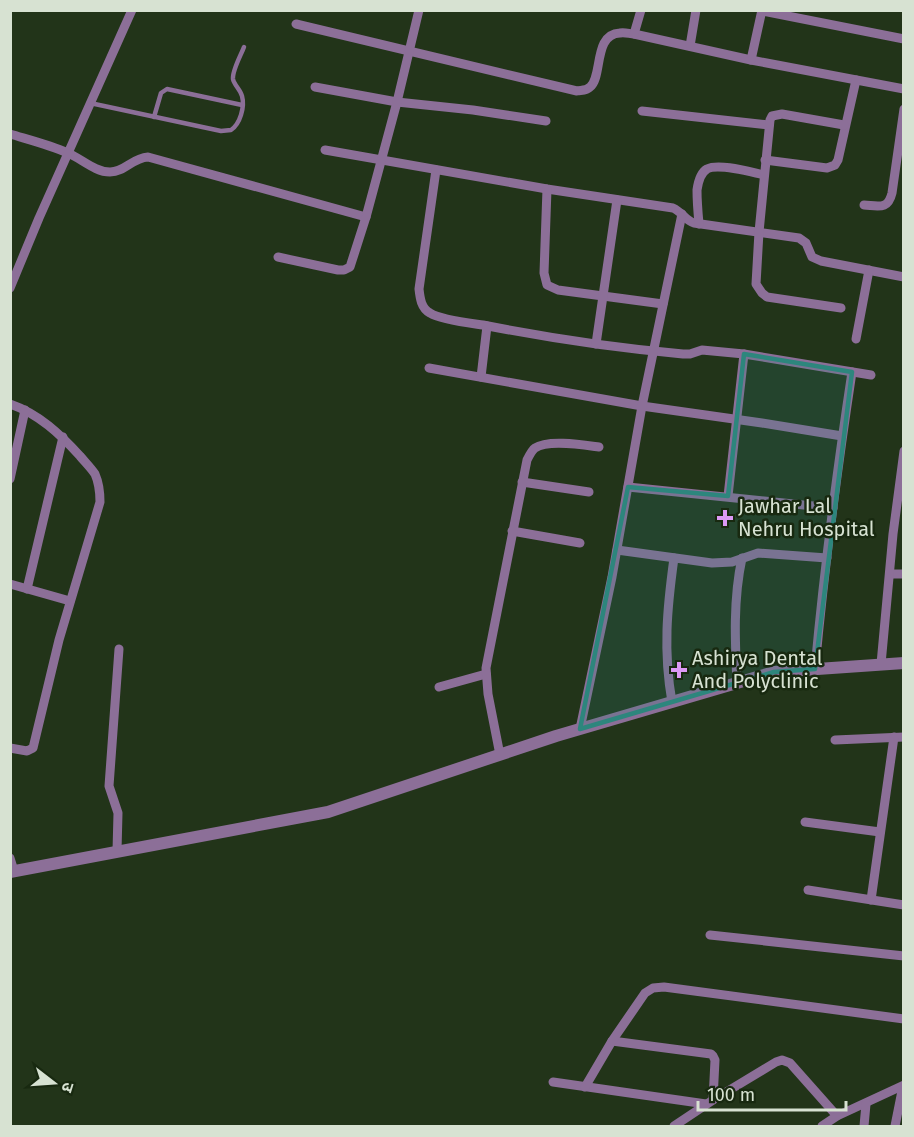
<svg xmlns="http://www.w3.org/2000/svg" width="914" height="1137" viewBox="0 0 914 1137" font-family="'Fira Sans','Noto Sans Devanagari',sans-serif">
	<rect width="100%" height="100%" fill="#223419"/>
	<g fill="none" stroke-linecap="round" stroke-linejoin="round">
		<g stroke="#8c6f98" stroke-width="4.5">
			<path d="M90,103L221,131L231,130C240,124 245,107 242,96C240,89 234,85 233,79C232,71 241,55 244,47"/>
			<polyline points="154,117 161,93 167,89 242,105"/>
		</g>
		<g stroke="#8c6f98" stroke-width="9">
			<polyline points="762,11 904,39"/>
			<path d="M296,24L577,91C581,90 586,91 590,87C603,77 593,34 620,33C625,32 630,34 634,34L751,60L904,89"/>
			<polyline points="634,34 641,10"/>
			<polyline points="690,46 696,10"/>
			<polyline points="751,60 762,10"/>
			<polyline points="315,87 397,102 473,110 546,121"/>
			<polyline points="642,111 769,125"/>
			<path d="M10,134C30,140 50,145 68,153C82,159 95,172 110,172C125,172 132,158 148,157L366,217"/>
			<path d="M325,150L547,189L673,208C682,212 685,220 694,223L799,238L806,243L812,257L821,261L904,277"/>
			<polyline points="765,160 827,168 835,165 838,160 856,80"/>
			<path d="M436,170L419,289C420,298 421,308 430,313C441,320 469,323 483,325C549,338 616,348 683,354H690L702,350L744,354L871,375"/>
			<polyline points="547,189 544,273 547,285 558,290 663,304"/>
			<path d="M864,205C879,206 888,210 892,193L904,109"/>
			<path d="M699,224C698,213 697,201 697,190C698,183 700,173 707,169C719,163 750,172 764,175"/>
			<polyline points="278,257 338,270 344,270 350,267 366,217 397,102 419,10"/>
			<polyline points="10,288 39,218 132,10"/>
			<polyline points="841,308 767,297 762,293 756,284 759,232 770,120 772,116 782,114 844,125"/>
			<polyline points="856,339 869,270"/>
			<polyline points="596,344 617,200"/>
			<polyline points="429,368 642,406 762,423 842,436"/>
			<polyline points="481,377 487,326"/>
			<path d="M10,404C39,414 60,434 80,456C85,462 91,468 95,474C99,483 100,492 100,502L59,640L33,748L27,751L10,748"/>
			<polyline points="10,479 25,410"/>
			<polyline points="522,482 589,492"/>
			<polyline points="628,487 833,508"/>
			<polyline points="728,496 744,354"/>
			<polyline points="512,531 580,543"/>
			<polyline points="617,550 712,563 732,562 758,553 827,558"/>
			<polyline points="890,574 904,574"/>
			<polyline points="10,584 70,601"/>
			<polyline points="27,589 63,437"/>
			<polyline points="881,664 893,534 904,451"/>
			<path d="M815,669C824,570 837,471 852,372"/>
			<path d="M737,684C735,641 733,600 742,558"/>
			<polyline points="439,687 486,674"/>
			<path d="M672,702C663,651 667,609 674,558"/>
			<polyline points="580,729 612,577 642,406 682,214"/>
			<polyline points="835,740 904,737"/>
			<path d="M500,755L488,694L486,668L527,460C529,456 532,450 535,448C548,439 584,445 599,447"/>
			<polyline points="805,822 880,832"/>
			<polyline points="117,851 118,813 109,786 119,649"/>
			<polyline points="10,858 14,871"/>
			<polyline points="808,890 904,905"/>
			<polyline points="871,900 894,737"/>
			<polyline points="710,935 904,956"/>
			<polyline points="612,1041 711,1054 713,1056 715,1060 713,1100"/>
			<polyline points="553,1082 706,1104"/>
			<polyline points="585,1087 612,1041 645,993 653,988 664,987 904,1019"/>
			<polyline points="674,1126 713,1100 776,1062 782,1060 790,1063 837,1116"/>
			<polyline points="822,1126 837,1116 904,1085"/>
			<polyline points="864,1126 866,1104"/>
			<polyline points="895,1126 903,1086"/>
		</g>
		<polyline stroke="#8c6f98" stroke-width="12" points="10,872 328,812 556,736 774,672 904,663"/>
	</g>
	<path fill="#2d867d" fill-opacity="0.2" stroke="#2d867d" stroke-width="4.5" stroke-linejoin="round" d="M744,354L852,372L815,669L774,672L580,729L628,487L728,496Z"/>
	<g fill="#dc99f5" stroke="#182910" stroke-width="2">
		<path d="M722 509h6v6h6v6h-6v6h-6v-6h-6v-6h6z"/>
		<path d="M676 661h6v6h6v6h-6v6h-6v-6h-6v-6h6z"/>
	</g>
	<g text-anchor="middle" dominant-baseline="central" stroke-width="5" stroke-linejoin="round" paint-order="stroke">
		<g font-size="20" fill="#d7e2d2" stroke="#182910" text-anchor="start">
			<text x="738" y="506">Jawhar Lal<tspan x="738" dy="23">Nehru Hospital</tspan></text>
			<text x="692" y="658">Ashirya Dental<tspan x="692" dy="23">And Polyclinic</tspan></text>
		</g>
	</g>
	<rect width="914" height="1137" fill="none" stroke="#d7e2d2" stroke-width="24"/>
	<g transform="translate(54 1083) rotate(107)" stroke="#182910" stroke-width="4.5" paint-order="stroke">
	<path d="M0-4.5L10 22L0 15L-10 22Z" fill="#d7e2d2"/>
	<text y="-9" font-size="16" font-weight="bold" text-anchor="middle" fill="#d7e2d2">उ</text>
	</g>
	<path d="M698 1101v9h148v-9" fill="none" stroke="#d7e2d2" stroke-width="3"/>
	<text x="707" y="1101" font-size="18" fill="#d7e2d2" stroke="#182910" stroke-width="4.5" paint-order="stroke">100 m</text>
</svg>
